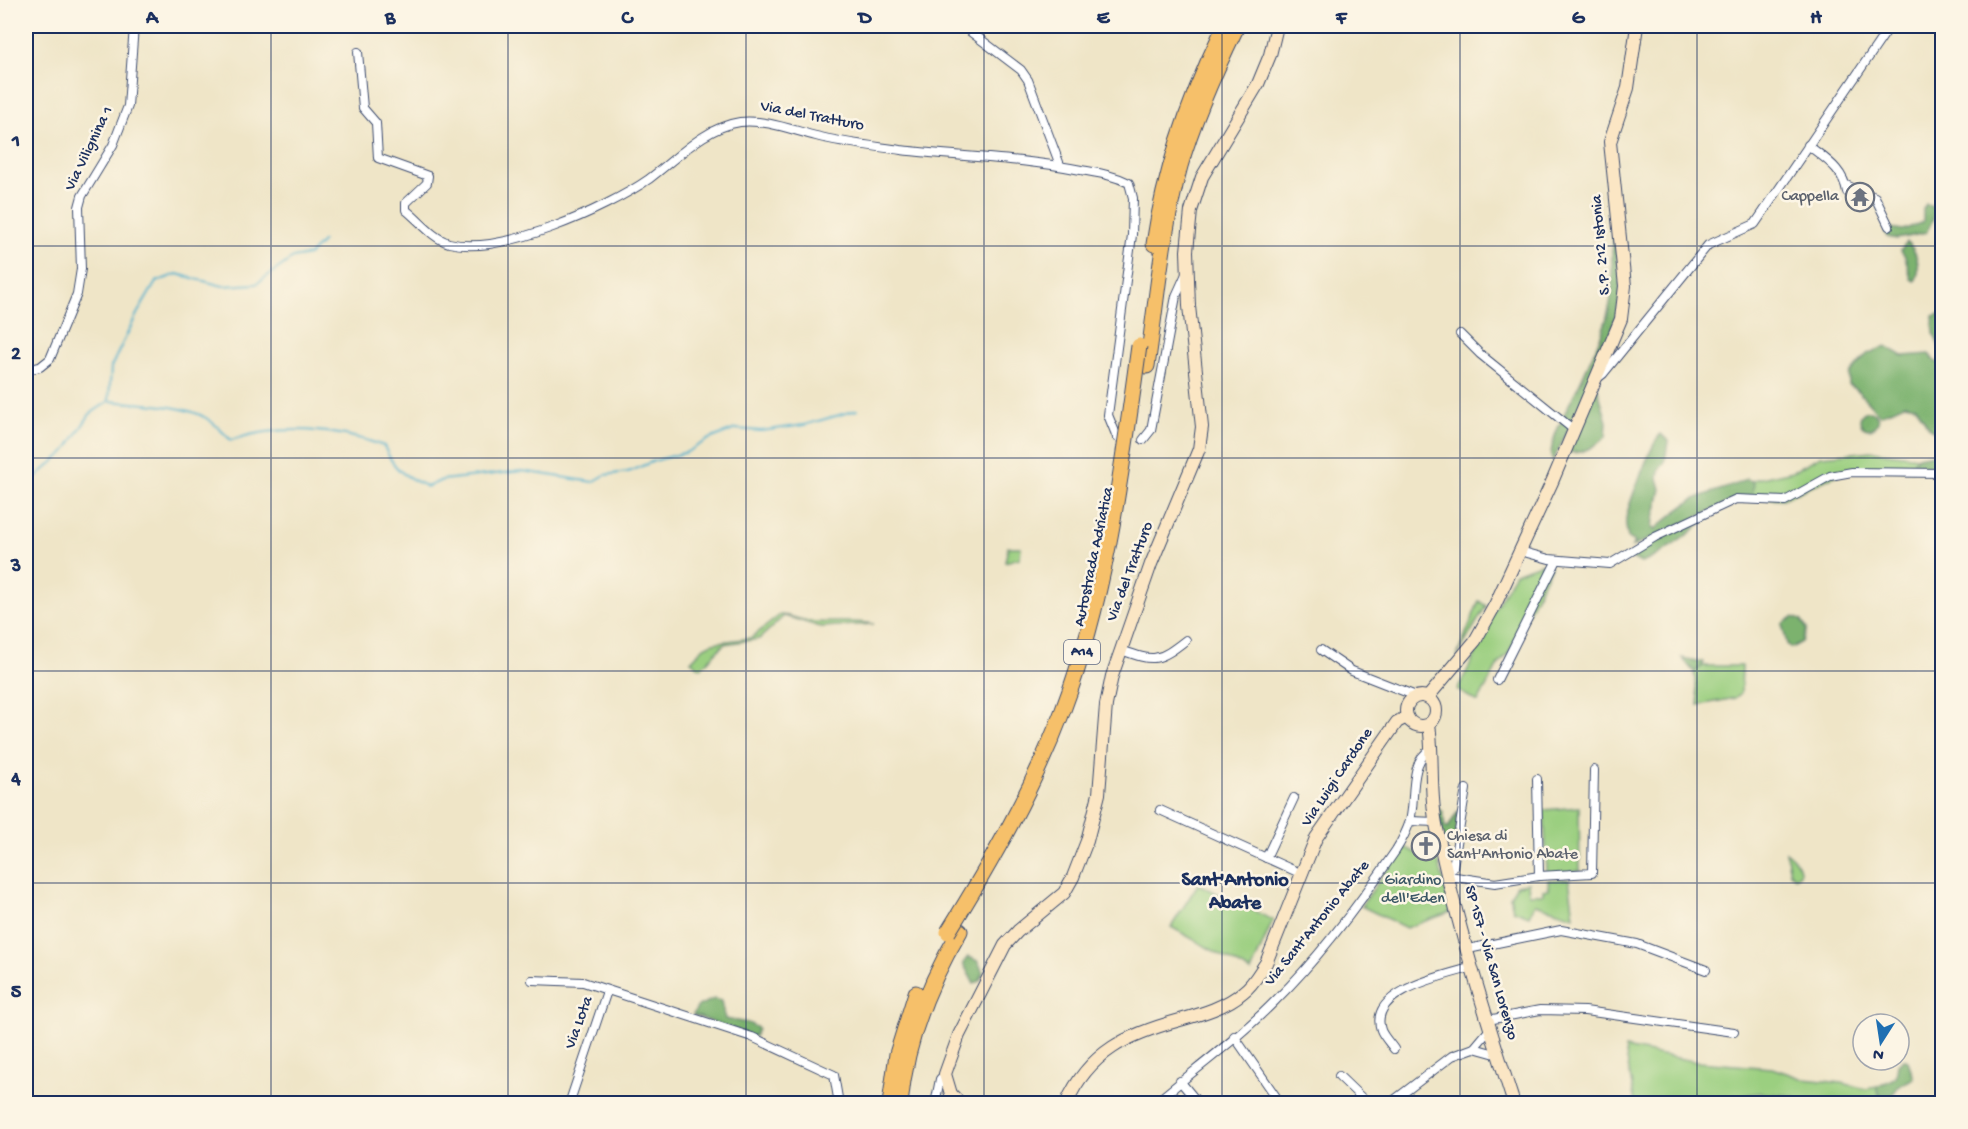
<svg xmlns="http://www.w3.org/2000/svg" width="1968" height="1129" viewBox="0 0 1968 1129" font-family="'Gochi Hand',sans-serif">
	<rect width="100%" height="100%" fill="#fcf5e5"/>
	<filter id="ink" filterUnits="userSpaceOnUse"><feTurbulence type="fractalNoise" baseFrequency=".0167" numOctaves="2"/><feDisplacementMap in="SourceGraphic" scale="12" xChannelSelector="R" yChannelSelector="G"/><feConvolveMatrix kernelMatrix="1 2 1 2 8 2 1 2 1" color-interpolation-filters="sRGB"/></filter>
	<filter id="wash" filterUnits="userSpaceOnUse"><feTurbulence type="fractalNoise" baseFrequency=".008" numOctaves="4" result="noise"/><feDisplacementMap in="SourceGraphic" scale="24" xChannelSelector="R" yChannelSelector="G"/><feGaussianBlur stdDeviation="1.35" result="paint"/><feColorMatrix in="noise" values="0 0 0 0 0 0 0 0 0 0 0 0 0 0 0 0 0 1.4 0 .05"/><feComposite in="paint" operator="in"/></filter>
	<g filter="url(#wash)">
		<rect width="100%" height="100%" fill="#efe5c7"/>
		<g fill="#9bcf80" stroke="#5b7f6f" stroke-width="1.5">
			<polygon points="1873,451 1918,457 1913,462 1919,470 1865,468 1846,471 1783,499 1752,497 1752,480 1793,471 1821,456"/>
			<polygon points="1008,547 1021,547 1020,558 1005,562"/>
			<polygon points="1540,564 1551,566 1508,654 1498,665 1478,702 1457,690 1476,654 1474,646 1515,573"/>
			<polygon points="1479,601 1486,606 1457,656"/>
			<path d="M780,615C792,615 804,622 817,622C837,623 855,620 874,624L821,627L784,616L759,639L724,644L701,668L691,661L704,647L712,643L751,638Z"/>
			<polygon points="1703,666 1742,666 1741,693 1735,698 1699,705 1694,672"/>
			<polygon points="1579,807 1580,871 1547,873 1544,810"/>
			<polygon points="1404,847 1428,859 1437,855 1451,912 1406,928 1361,906"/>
			<path d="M1786,852C1793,857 1801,865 1800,874L1796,877L1790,873Z"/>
			<polygon points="1569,879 1574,916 1535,904 1529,916 1513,910 1510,896 1517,885 1528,883 1529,894 1543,894 1543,890 1549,889 1548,880"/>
			<polygon points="1198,884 1273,920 1251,972 1171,927"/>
			<polygon points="1625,1048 1698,1062 1772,1068 1804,1079 1842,1083 1866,1089 1877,1087 1880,1096 1868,1103 1796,1104 1794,1096 1759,1093 1688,1103 1635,1103"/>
		</g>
		<g fill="#7cb26e" stroke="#4c7066" stroke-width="1.5">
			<polygon points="1926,204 1933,207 1934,217 1926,233 1897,239 1887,237 1885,233 1890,228 1903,230 1923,222 1923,209"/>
			<path d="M1614,233C1617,257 1623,283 1618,307C1607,360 1576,412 1553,461C1543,447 1576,393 1583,376C1596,348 1610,320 1612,288C1613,269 1610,252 1614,233Z"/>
			<path d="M1906,242C1917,248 1922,271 1915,281L1911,279L1905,256L1901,251Z"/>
			<polygon points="1938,314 1942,315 1942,354 1934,333 1933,316"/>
			<polygon points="1886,346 1903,356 1930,354 1934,361 1942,364 1942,436 1929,428 1916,406 1904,404 1880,415 1856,389 1849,385 1849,375 1867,354"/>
			<path d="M1597,386L1607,422L1606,437C1595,446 1582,455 1568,452Z"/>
			<circle cx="1869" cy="420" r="9"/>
			<path d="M1661,434L1668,441L1665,462L1659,470L1658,478L1661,489L1652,527L1654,530C1667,519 1678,509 1693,500C1709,491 1731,489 1746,479L1754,482L1752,497L1736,499L1632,547L1635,542L1628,538C1627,532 1625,525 1626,519C1627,508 1653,439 1661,434Z"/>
			<polygon points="1942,452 1942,471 1916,468 1913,462 1918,457"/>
			<path d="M1706,516C1703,527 1654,559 1641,563L1632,558V554L1656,538Z"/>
			<polygon points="1793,617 1801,620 1807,629 1802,642 1791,648 1787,644 1782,624"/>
			<polygon points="1682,658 1703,662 1703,666 1694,672"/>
			<polygon points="1437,806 1443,812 1445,828 1448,828 1458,811 1456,839 1447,845 1443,844"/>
			<polygon points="968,957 978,961 983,973 980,981 974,984 963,963"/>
			<polygon points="714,999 721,1001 725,1019 748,1023 758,1028 754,1037 693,1015 698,1006"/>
			<polygon points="1904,1059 1908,1061 1914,1078 1899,1086 1892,1095 1880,1096 1877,1087 1896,1077 1898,1064"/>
		</g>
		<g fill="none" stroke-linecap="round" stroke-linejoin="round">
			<g stroke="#4fb0cd" stroke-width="2">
				<path d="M109,401C135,404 183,404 206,418C215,423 223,433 231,440C280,424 335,428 384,446C395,472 404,475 427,487L442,480L522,471L593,482L605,475L628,472L654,461L687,452L709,439L736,429L761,431L804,425L857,410"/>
				<polyline points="26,485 65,452 90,414 109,401 111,367 137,314 156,282 177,274 223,286 256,284 293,258 309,255 323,241"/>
			</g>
		</g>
	</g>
	<g filter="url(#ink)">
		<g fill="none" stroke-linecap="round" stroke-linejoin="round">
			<g stroke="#3b4a6e" stroke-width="10">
				<g id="street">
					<polyline points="963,26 1021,70 1028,80 1060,165"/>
					<path d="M358,52L363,108L376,123L378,158L428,176L427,183L406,203V210C419,220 432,238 449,243C501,256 606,209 649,179C676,159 705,127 740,122C765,119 792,130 816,136C843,143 873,146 901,150C961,157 1022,158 1081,170C1098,173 1114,175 1129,183L1133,198L1132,235L1108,415L1117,437"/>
					<path d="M1808,145C1825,159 1843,168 1847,192"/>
					<polyline points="1846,185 1875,197 1889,226"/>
					<polyline points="1460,334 1480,354 1574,430"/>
					<polyline points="26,370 40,367 50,359 77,294 81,269 79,207 82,196 113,145 128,106 134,26"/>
					<polyline points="1598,378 1603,374 1708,245 1755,224 1890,26"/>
					<polyline points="1143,440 1151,430 1176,296 1186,274"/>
					<polyline points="1520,551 1549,559 1610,564 1655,537 1736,499 1785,501 1830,476 1852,472 1942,473"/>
					<path d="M1121,650C1154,662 1158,662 1186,640"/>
					<polyline points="1321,650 1352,671 1416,696"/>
					<polyline points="1497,680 1557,560"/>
					<polyline points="1537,779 1539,876"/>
					<polyline points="1160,810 1302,874"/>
					<polyline points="1410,821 1436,822"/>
					<polyline points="1266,858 1294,798"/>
					<polyline points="1448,874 1453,867 1466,789"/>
					<polyline points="1449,876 1495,883 1539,876 1592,873 1594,770"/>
					<polyline points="1468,949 1561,930 1637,944 1706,970"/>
					<polyline points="532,980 583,982 752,1037 834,1075 839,1104"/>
					<polyline points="1488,1020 1540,1010 1585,1011 1734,1032"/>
					<polyline points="1234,1036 1281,1104"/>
					<polyline points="1474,1048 1499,1055"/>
					<path d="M1394,1049C1390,1043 1383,1036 1381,1030C1367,990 1447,975 1473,967"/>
					<polyline points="1339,1076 1365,1101 1361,1104"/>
					<polyline points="1180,1081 1199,1104"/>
					<polyline points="569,1104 607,991"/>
					<polyline points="935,1104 940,1079 945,1074"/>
					<path d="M1154,1104C1194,1070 1239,1038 1276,1000C1319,958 1362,900 1396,850C1401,842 1407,830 1410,821C1416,800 1408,762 1431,749"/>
					<polyline points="1389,1104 1452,1056 1474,1048 1490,1029"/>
				</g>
			</g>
			<g stroke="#3b4a6e" stroke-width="14">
				<g id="secondary">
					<circle cx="1421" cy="711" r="15"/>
					<polyline points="1428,697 1475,641 1495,605 1552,482 1621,319 1625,286 1610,142 1628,88 1637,26"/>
					<path d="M1429,724C1434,759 1429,794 1437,829C1456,922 1485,1014 1514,1104"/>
					<polyline points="961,1104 951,1094 945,1074 959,1035 1005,945 1018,931 1064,893 1073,877 1087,841 1099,794 1106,705 1112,676 1151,564 1199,449 1202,427 1189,306 1187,251 1191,211 1202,177 1258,84 1270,55 1277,26"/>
					<path d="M1066,1104C1089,1051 1129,1034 1180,1020C1201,1014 1226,1007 1243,992C1253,985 1259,973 1266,963L1316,838L1397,722L1407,717"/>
				</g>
			</g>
			<g stroke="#3b4a6e" stroke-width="17">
				<g id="highway">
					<path d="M1154,244C1165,171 1188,103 1220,36"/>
					<path d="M1147,366C1157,300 1162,231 1180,166C1194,117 1215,71 1237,26"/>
					<polyline points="890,1104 897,1054 916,993"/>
					<path d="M900,1104C906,1041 928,984 960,931"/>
				</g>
			</g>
			<use href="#street" stroke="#fff" stroke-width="8"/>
			<use href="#secondary" stroke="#fbe6c4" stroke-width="12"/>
			<use href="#highway" stroke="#f6c06b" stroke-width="15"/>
			<g stroke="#3b4a6e" stroke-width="17" stroke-linecap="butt">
				<path id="highway-bridge" d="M948,932C992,861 1033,789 1063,710C1107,594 1122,469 1139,346"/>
			</g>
			<use href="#highway-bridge" stroke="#f6c06b" stroke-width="15"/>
		</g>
	</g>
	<path fill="none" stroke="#1b2f5e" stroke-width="1.5" stroke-opacity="0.55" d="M271,26V1104M508,26V1104M746,26V1104M984,26V1104M1222,26V1104M1460,26V1104M1697,26V1104M26,246H1942M26,458H1942M26,671H1942M26,883H1942"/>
	<defs>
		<g id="temple-ring" transform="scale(1.5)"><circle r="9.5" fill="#fcf5e5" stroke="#6b7280" stroke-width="1.5"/><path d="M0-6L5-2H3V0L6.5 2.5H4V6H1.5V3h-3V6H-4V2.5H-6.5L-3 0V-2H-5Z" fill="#6b7280"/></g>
		<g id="church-ring" transform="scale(1.5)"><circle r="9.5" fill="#fcf5e5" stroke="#6b7280" stroke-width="1.5"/><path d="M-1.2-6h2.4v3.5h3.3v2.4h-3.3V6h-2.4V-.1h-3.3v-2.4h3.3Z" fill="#6b7280"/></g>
	</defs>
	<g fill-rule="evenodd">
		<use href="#temple-ring" x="1860" y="197"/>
		<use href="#church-ring" x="1426" y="846"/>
	</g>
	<g text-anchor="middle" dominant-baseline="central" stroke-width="5" stroke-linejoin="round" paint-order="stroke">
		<rect fill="#fcf5e5" stroke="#5e6a86" stroke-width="1.5" x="1064" y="640" width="36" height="24" rx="4.5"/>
		<g font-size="15" font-weight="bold" fill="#1b2f5e">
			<text x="1082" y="652">A14</text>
		</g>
		<g font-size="16" fill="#1b2f5e" stroke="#fcf5e5">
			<text transform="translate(812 117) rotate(11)">Via del Tratturo</text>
			<text transform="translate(90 149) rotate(-64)">Via Vilignina 1</text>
			<text transform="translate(1602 245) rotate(-95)">S.P. 212 Istonia</text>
			<text transform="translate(1095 557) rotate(-78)">Autostrada Adriatica</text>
			<text transform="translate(1131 572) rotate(-69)">Via del Tratturo</text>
			<text transform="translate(1338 778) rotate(-56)">Via Luigi Cardone</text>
			<text transform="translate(1318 924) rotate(-51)">Via Sant'Antonio Abate</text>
			<text transform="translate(1490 963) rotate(74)">SP 157 - Via San Lorenzo</text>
			<text transform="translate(580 1023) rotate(-70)">Via Lota</text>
		</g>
		<g font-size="16" fill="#5b616d" stroke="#fcf5e5" text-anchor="end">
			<text x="1839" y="197">Cappella</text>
			<text x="1447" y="837" text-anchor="start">Chiesa di<tspan x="1447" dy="18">Sant'Antonio Abate</tspan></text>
		</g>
		<g font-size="16" fill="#3b5766" stroke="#fcf5e5">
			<text x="1413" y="881">Giardino<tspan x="1413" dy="18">dell'Eden</tspan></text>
		</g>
		<g font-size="20" font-weight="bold" fill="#1b2f5e" stroke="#fcf5e5">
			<text x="1235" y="881">Sant'Antonio<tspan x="1235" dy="23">Abate</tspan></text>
		</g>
	</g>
	<rect width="1968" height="1129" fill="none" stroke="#fcf5e5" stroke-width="66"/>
	<g transform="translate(1881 1042) rotate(192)"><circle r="28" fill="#fcf5e5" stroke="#a2a6af" stroke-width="1.5"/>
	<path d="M0-4.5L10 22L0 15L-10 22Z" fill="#1f6fb2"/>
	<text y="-9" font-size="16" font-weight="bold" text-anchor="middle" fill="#1b2f5e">N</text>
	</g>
	<rect x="33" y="33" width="1902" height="1063" fill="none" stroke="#1b2f5e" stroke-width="2"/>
	<g font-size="20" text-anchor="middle" font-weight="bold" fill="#1b2f5e">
		<text x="152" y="23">A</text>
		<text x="390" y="23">B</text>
		<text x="627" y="23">C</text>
		<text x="865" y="23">D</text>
		<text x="1103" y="23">E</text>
		<text x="1341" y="23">F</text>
		<text x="1578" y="23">G</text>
		<text x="1816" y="23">H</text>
		<text x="16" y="146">1</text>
		<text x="16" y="359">2</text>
		<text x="16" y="571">3</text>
		<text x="16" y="784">4</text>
		<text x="16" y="997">5</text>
	</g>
</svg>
